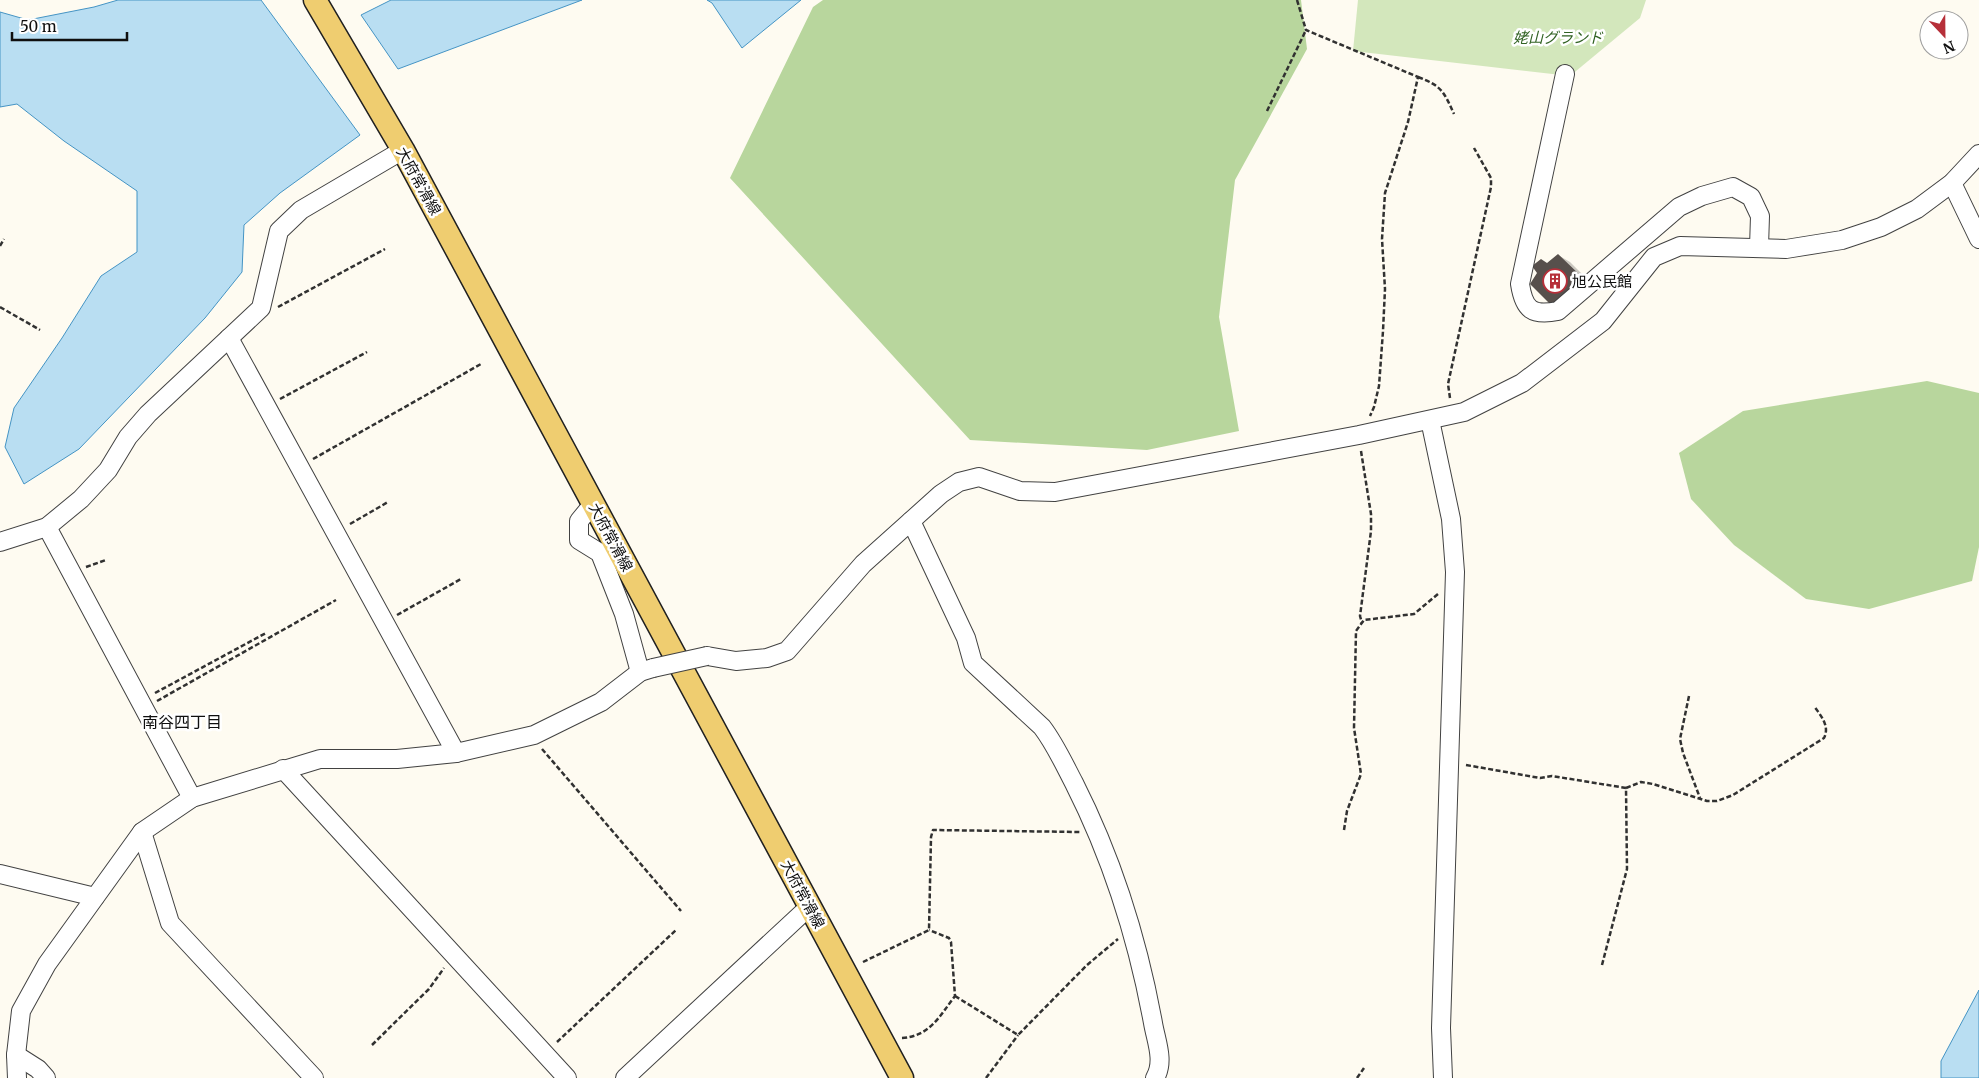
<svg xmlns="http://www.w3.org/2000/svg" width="1979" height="1078" viewBox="0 0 1979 1078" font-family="Merriweather,'Noto Sans JP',serif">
	<rect width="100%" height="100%" fill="#fefbf1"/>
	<polygon fill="#d3e7bc" points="1358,0 1646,0 1640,18 1570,76 1353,51"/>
	<g fill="#b8d69d">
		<polygon points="823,0 1301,0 1307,49 1235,180 1219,317 1239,431 1147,450 970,440 730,178 813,7"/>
		<polygon points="1927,381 1979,393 1979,547 1972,581 1869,609 1806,599 1734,545 1691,499 1679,453 1743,411"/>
	</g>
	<g fill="#b9def2" stroke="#4594c4">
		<polygon points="118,0 261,0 360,135 280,193 244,225 242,272 205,318 79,449 24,484 5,447 14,408 62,338 101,276 137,252 137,191 64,141 17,104 0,107 0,12 28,20 94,7"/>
		<polygon points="391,0 582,0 398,69 361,15"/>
		<polygon points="707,0 801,0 742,48 712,3"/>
		<polygon points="1979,990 1979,1078 1941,1078 1941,1061"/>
	</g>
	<polygon fill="#0003" points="1558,255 1570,262 1593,285 1566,313 1547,264"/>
	<polygon fill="#57504c" points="1558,254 1582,277 1553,307 1530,284 1537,273 1532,266 1541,259 1547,263"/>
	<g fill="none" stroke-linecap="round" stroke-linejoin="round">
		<g stroke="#424242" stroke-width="20">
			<g id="minor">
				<path d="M1565,74L1520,284C1524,310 1532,316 1558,311L1679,207L1702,196L1733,187L1751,197L1760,216L1759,247"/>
				<polyline points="1952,183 1979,239"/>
				<polyline points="229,338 456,753"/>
				<polyline points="1430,420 1451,519 1455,572 1441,1028 1443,1078"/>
				<polyline points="593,504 579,521 579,540 600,553 624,614 640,672"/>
				<path d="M911,521L966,638L973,663L1042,727C1055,744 1064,764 1074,783C1112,858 1138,941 1153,1023C1156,1041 1165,1061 1155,1078"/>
				<polyline points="47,527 192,798"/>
				<polyline points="0,542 47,527 81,499 108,470 128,437 148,414 261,308 279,231 301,210 403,150"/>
				<polyline points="707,656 736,661 767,658 787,651 863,564 941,494 959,482 979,477 1020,491 1055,492 1359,435 1464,412 1522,383 1603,321 1654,257 1680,246 1786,249 1842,240 1881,227 1917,209 1952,183 1979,154"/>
				<polyline points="283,769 567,1078"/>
				<polyline points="142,832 170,923 314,1078"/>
				<polyline points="0,874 95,897"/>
				<polyline points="16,1055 38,1069 46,1078"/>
				<polyline points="17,1078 16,1055 21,1011 47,964 142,832 192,798 320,759 397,759 456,753 534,735 601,702 640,672 653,668"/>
				<polyline points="625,1078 810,906"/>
			</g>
		</g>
		<g stroke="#202020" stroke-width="25">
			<polyline id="major" points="315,0 403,150 902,1078"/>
		</g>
		<g stroke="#313131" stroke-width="2.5" stroke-dasharray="5 2.5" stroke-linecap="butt">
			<polyline points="1297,0 1306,30 1418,77 1408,122 1385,193 1382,239 1385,289 1383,331 1379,386 1374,407 1370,416"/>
			<path d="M1418,77C1442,86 1444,92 1454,114"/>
			<polyline points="1267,111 1306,30"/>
			<polyline points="0,246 4,239"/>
			<polyline points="0,307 40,330"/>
			<polyline points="278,307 385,249"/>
			<polyline points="1450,398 1448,384 1491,187 1491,178 1474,148"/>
			<polyline points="280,399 367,352"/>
			<polyline points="1361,451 1371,514 1371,531 1360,616 1362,623"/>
			<polyline points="313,459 481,364"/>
			<polyline points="350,524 388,502"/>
			<polyline points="86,567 106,560"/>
			<polyline points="397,615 461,579"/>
			<polyline points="155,693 266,633"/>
			<polyline points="1689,696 1680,739 1683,753 1700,798"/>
			<polyline points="157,701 336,600"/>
			<polyline points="542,749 681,911"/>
			<polyline points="1466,765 1540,778 1552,776 1626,788 1627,869 1602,965"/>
			<path d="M1626,788L1641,782L1653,784L1707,801H1717L1733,795L1824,738C1830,726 1821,716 1814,706"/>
			<polyline points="1344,830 1347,811 1361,774 1354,728 1356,631 1364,620 1414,614 1438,594"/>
			<polyline points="863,962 929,930 931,837 933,830 1080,832"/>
			<polyline points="955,996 1018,1035 1087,965 1118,939"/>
			<path d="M902,1038C930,1036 939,1017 955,996L951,942L949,938L929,930"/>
			<polyline points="557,1042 676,930"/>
			<polyline points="372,1045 429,989 444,968"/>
			<polyline points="986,1078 1018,1035"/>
			<polyline points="1357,1078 1364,1068"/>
		</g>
		<use href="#minor" stroke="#fff" stroke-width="18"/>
		<use href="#major" stroke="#efcd70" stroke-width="22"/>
		<g stroke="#424242" stroke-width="20" stroke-linecap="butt">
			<polyline id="minor-bridge" points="653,668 707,656"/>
		</g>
		<use href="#minor-bridge" stroke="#fff" stroke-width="18"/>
	</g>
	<defs>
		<g id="building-ring" transform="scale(1.25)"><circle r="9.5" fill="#fff" stroke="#b62f39" stroke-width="1.5"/><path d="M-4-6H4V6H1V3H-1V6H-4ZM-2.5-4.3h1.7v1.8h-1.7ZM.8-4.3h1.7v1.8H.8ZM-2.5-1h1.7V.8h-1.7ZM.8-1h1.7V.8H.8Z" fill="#b62f39"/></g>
	</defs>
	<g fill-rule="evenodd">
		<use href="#building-ring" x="1555" y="281"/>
	</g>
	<g text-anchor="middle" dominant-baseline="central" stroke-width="5" stroke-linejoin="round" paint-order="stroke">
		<g font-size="15" font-style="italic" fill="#316223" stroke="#fff">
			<text x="1558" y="37">姥山グランド</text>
		</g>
		<g font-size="15" fill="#0f0f0f" stroke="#fff">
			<text transform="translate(419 181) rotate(61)">大府常滑線</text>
			<text transform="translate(611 537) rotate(62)">大府常滑線</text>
			<text transform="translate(803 894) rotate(62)">大府常滑線</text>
		</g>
		<g font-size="15" fill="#0f0f0f" stroke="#fff" text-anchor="start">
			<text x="1572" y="281">旭公民館</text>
		</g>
		<g font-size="16" fill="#0f0f0f" stroke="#fff">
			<text x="182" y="722">南谷四丁目</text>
		</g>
	</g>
	<g transform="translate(1944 35) rotate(158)"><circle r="24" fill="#ffffff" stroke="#9f9f9f"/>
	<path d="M0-4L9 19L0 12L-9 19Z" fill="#b62f39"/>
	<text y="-8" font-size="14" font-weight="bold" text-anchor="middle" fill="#0f0f0f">N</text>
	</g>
	<path d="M12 32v8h115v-8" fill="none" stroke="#0f0f0f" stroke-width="2.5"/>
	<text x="20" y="32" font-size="15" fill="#0f0f0f" stroke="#ffffff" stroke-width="4" paint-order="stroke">50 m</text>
</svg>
